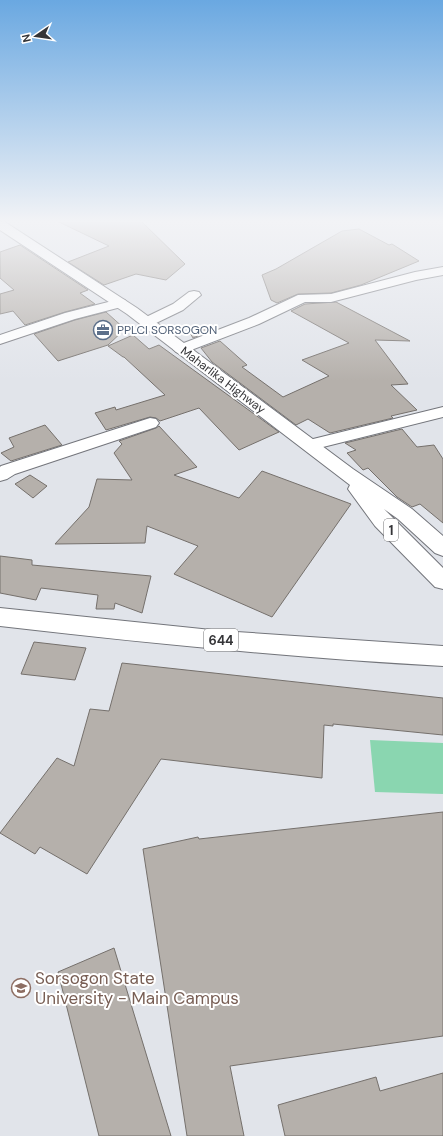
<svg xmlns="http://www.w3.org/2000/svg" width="443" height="1136" viewBox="0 0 443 1136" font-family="'DM Sans',sans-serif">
	<rect width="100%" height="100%" fill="#e1e4ea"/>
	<polygon fill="#8ad6b0" points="370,740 443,743 443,794 375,792"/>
	<g fill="#b5b0ab" stroke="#75706c">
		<polygon points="59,222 142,222 185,264 166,280 136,274 104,285 68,262 109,246"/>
		<polygon points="359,229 389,245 392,244 419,261 361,285 331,293 298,294 277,303 271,300 262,275 276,269 342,231"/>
		<polygon points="20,245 88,290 80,293 95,304 65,312 25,325 13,311 0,314 0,294 14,290 0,278 0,252"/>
		<polygon points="336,302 410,341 375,340 408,384 391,385 417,410 391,416 393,418 330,433 308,419 296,425 212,362 201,348 220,341 247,365 242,367 283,397 329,376 302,360 349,343 291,311 305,304"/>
		<polygon points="106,312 125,329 108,345 58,361 34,334 75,320"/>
		<polygon points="205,327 210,331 193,338 190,333"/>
		<polygon points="133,335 149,349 159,345 279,432 239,450 199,408 160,421 156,418 150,417 106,430 95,413 115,407 116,410 165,395 124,357 123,357 108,346"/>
		<polygon points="45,425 62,445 11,461 1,453 14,447 9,438"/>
		<polygon points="159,426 197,467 174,475 239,498 262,471 351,504 272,617 174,574 198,546 147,526 145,543 55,544 89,507 97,479 132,480 114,453 122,444 119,441 156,428"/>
		<polygon points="402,429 417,447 434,445 443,459 443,523 420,504 412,507 397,497 368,468 363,470 347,453 356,450 345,443"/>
		<polygon points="30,475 47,486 33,498 15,484"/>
		<polygon points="0,556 32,560 32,565 151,576 142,613 115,603 114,609 96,609 98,595 41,588 36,600 0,593"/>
		<polygon points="34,642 86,648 75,680 21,674"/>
		<polygon points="122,663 443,698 443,735 333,724 333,726 324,725 322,778 161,759 87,874 40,847 35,854 0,833 57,758 74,766 90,709 109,711"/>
		<polygon points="443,812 443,1036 230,1066 244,1136 187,1136 143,849 198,837 199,839"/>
		<polygon points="114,948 171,1136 99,1136 58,972"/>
		<polygon points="443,1073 443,1136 285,1136 278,1105 376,1077 380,1091"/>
	</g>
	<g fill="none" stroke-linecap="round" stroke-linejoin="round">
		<g stroke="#73757b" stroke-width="2">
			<g id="street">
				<polygon points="443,267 443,275 416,280 331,302 305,302 259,324 186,352 181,354 176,352 173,349 176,346 249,318 298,295 331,294 415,272"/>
				<polygon points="194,291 199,292 201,295 183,310 152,325 147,326 142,325 140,322 142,319 173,304 189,292"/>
				<polygon points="120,299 125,300 127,303 125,306 75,319 0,344 0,335 65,313"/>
				<polygon points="443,407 443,417 311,450 305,449 302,445 305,441"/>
				<polygon points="150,418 156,419 159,423 156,427 15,474 7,479 0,481 0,467 1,466"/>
			</g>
		</g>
		<g stroke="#73757b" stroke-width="2">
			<g id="primary">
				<polygon points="0,222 5,222 137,308 353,469 412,509 443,536 443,556 435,553 398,519 384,509 443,568 443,589 435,587 375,526 348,489 350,485 127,314 0,230"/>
				<path d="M0,608L221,631L443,646V666C295,658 147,643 0,626Z"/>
			</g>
		</g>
		<use href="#street" fill="#fff" fill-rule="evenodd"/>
		<use href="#primary" fill="#fff" fill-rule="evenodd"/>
	</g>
	<linearGradient id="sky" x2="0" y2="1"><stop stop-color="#6aa8e1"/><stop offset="0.58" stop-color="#f2f3f6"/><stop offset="1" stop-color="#f2f3f6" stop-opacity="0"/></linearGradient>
	<rect width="443" height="381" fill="url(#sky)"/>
	<defs>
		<g id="office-ring" transform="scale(1)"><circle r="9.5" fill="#fff" stroke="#5c6f8a" stroke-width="1.5"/><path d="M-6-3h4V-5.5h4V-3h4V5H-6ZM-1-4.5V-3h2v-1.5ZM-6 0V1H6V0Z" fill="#5c6f8a"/></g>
		<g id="university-ring" transform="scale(1)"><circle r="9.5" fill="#fff" stroke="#8d6e63" stroke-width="1.5"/><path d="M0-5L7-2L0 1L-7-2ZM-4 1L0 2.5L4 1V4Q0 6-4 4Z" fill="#8d6e63"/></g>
	</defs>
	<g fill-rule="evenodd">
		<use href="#office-ring" x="103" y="330"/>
		<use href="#university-ring" x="21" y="988"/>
	</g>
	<g text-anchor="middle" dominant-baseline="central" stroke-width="4" stroke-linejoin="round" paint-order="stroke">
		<g font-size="12" fill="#4e5e75" stroke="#fff" text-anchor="start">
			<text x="117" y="330">PPLCI SORSOGON</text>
		</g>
		<g font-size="12" fill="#343437" stroke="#fff">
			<text transform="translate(223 380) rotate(37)">Maharlika Highway</text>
		</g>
		<g fill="#fff" stroke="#717173" stroke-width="1">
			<rect x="384" y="519" width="14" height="22" rx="3"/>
			<rect x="204" y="629" width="34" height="22" rx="3"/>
		</g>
		<g font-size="13" font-weight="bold" fill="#343437">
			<text x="391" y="530">1</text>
			<text x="221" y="640">644</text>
		</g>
		<g font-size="17" fill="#785e54" stroke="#fff" text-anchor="start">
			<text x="35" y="978">Sorsogon State<tspan x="35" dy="20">University - Main Campus</tspan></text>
		</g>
	</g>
	<g transform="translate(36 36) rotate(257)" stroke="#ffffff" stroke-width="3" paint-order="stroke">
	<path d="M0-3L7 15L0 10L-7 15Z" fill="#343437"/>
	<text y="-6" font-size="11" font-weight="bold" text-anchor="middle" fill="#343437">N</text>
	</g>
</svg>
